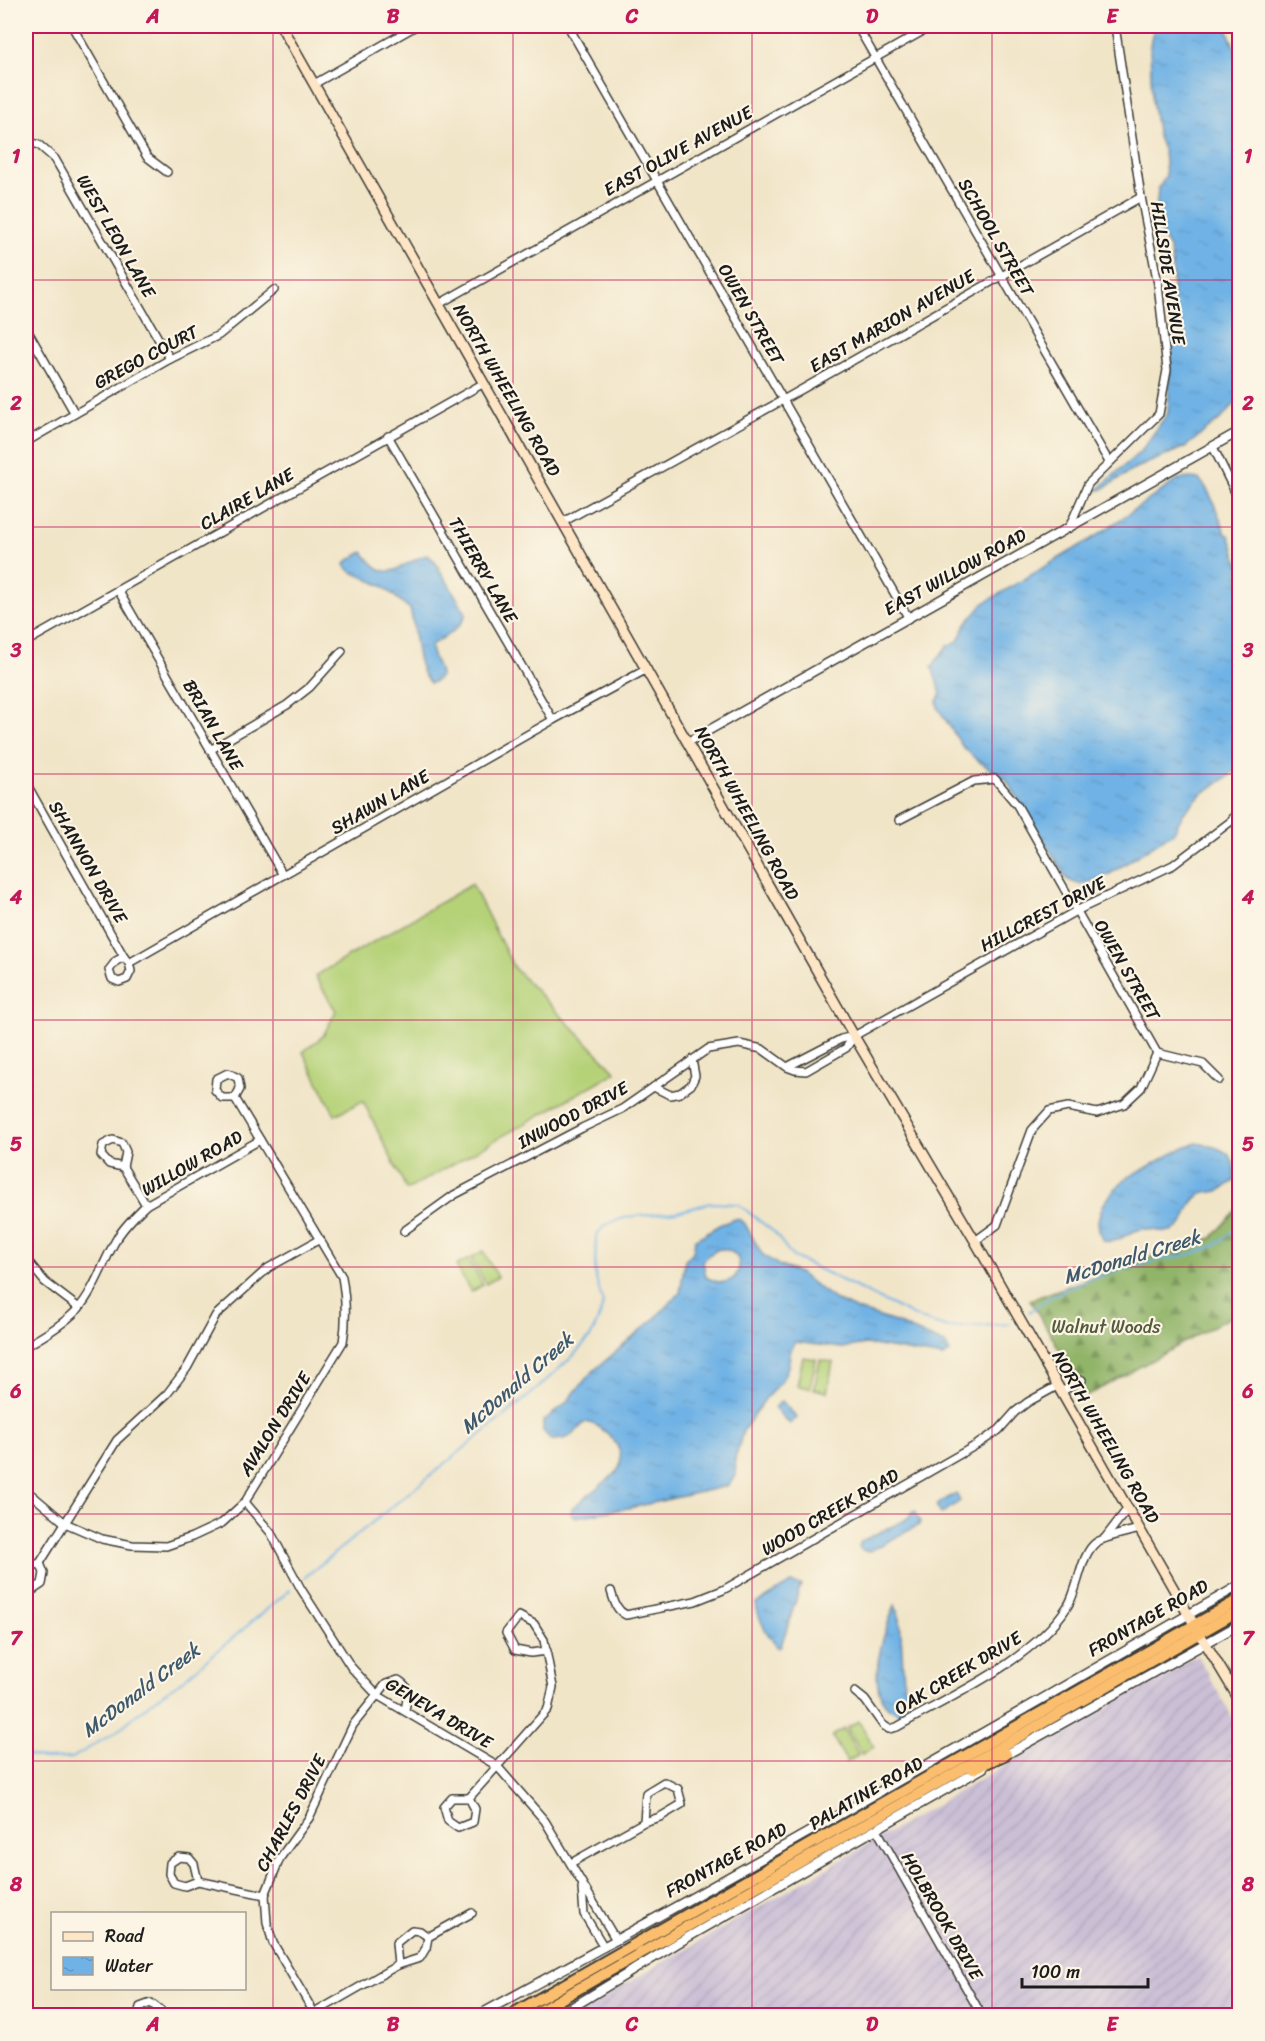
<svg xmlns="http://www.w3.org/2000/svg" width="1265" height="2041" viewBox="0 0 1265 2041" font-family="Sriracha,sans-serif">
	<defs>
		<pattern id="industrial-furrows" width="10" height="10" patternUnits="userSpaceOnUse" patternTransform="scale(1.5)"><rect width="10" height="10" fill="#cbbfd6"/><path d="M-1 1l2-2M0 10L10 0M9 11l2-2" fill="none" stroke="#aea4b7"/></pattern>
		<pattern id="forest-firs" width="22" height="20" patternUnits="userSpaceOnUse" patternTransform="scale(1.5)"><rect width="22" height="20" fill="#90b468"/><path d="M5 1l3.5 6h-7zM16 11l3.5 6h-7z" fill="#759255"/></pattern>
		<pattern id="water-ripples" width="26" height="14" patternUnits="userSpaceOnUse" patternTransform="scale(1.5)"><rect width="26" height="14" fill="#70b2e5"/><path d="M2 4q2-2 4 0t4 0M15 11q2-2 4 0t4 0" fill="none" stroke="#6098c4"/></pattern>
	</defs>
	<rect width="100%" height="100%" fill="#fcf5e5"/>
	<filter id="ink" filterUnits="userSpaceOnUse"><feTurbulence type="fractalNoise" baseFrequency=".0167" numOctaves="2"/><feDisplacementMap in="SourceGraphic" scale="12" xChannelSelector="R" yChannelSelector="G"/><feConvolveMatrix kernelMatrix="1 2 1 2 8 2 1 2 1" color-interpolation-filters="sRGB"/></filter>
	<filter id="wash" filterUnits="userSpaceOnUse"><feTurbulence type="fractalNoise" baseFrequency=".008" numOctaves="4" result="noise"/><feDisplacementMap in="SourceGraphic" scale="24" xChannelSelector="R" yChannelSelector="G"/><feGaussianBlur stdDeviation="1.35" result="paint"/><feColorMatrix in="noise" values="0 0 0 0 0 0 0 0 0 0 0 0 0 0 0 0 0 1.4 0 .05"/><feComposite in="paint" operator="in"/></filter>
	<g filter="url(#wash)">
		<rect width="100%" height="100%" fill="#f1e5c8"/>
		<polygon fill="url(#industrial-furrows)" points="1197,1655 1239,1729 1239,2015 570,2016"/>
		<g fill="#b5d278" stroke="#68774a" stroke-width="1.5">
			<polygon points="472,884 514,968 616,1072 407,1190 363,1101 335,1115 303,1052 323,1036 336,1011 315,976"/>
			<polygon points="483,1251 498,1277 486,1284 471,1258"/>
			<polygon points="468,1259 483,1285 471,1292 456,1266"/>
			<polygon points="803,1357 816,1359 810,1388 797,1386"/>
			<polygon points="820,1360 833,1362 827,1392 814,1389"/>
			<polygon points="859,1721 874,1747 862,1754 847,1728"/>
			<polygon points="844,1729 859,1755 847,1762 832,1736"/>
		</g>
		<polygon fill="url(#forest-firs)" stroke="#566842" stroke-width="1.5" points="1239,1207 1239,1312 1087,1396 1030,1300 1136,1262 1212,1238"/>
		<g fill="url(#water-ripples)" stroke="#466780" stroke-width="1.5" fill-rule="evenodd">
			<polygon points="1154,26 1226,26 1236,52 1237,77 1240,84 1239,399 1223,417 1185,447 1134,469 1103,489 1096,491 1142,450 1168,413 1173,312 1173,270 1170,250 1155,224 1158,189 1166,176 1164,152 1158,137 1152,100 1150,45"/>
			<path d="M1179,479C1185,479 1193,477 1198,479C1209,484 1221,523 1226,534L1229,535L1239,563V767L1228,777L1201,794L1183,814L1174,832L1108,875L1081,885L1068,880L1006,779L978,761L962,746L938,708L937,701L941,694L932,667L947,646L958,641L966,624L984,603L1093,538Z"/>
			<path d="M363,552C388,588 397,564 427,555L434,560L466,613C462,629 444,637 431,645C430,657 440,664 440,676L436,681L430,683C414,668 416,629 410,609L382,586L350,571L345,565L347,561Z"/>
			<path d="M1197,1143C1223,1149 1237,1150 1234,1181C1229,1184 1224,1189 1218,1191C1212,1192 1205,1192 1200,1195C1187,1202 1189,1218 1180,1226C1170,1236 1156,1229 1144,1229C1129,1229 1121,1244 1104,1241L1099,1231L1098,1220L1103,1205L1115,1189L1127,1178L1184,1147Z"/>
			<path d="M735,1219L741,1220L745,1224L762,1254L780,1266L799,1273L834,1299L855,1309L892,1321L945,1344L950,1352L943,1357L866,1344L842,1348L795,1342L791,1349L788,1367L781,1382L765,1399L743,1431L735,1459L736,1476L727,1486L634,1507L575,1517L571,1514L572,1508L616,1473C631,1452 606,1425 585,1422C573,1435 570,1440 551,1440L543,1431V1421L564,1405L591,1373L653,1320L680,1293L685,1260L693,1252L695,1240L719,1225ZM719,1249C753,1248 741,1298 706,1277L703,1262L708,1255Z"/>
			<polygon points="782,1401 797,1418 790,1424 774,1408"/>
			<polygon points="956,1493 960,1501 941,1514 936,1505"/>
			<polygon points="915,1511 920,1521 919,1525 870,1551 865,1551 860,1549 859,1546 861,1541 905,1520"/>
			<path d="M791,1583L801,1585L781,1646L778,1648C767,1634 759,1622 756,1604Z"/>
			<path d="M895,1605L900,1619L904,1683L909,1701L899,1713C859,1699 884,1632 895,1605Z"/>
		</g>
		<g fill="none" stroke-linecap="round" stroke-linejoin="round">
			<g stroke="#70b2e5" stroke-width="2">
				<path d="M1029,1312C1060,1286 1105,1274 1144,1264C1186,1252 1206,1260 1240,1224"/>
				<polyline points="305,1577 531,1394 573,1356 591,1336 600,1315 603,1303 595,1275 596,1236 604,1226 612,1222 627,1217 677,1212 710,1203 738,1204 774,1232 792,1256 923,1320 948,1328 1010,1324"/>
				<polyline points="26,1755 44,1759 72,1758 116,1732 149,1704 179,1683 290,1590"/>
			</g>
		</g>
	</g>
	<g filter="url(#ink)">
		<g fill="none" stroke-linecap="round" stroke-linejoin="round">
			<g stroke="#3c3a36" stroke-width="10">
				<g id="minor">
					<polyline points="72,26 147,157 167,172"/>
					<polyline points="568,26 908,617"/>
					<polyline points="857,26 1109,462"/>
					<polyline points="314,84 416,26"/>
					<polyline points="26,141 39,145 55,159 170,359"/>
					<polyline points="439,304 932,26"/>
					<polyline points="26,328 74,412"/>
					<polyline points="388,436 553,720"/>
					<polyline points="26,442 170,359 219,335 274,290"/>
					<polyline points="1213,447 1240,502"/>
					<polyline points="563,522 783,400 1141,197"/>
					<polyline points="1069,528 1088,484 1159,414 1167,370 1158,284 1141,197 1115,26"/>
					<polyline points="118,590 283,875"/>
					<polyline points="26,642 484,383"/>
					<polyline points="210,750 287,705 310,687 342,651"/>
					<polyline points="26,783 124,957"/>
					<polyline points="899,820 974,781 995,779 1017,805 1157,1053"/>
					<polygon points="124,957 129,963 131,971 127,979 119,982 112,979 109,970 116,961"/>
					<polyline points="129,963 553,720 647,669"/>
					<polyline points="1157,1053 1203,1064 1219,1080"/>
					<polyline points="789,1066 841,1039 854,1036 1076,911 1173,865 1230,822 1240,809"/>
					<polygon points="228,1073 238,1078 240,1089 235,1098 222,1098 215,1090 216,1079"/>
					<polyline points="654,1087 670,1095 680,1093 691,1085 695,1076 692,1060"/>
					<polygon points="113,1140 122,1143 126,1152 123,1167 109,1164 101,1155 103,1145"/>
					<polyline points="123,1167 146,1205"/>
					<polyline points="404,1231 454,1195 582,1128 622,1109 708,1049 739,1044 762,1049 787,1067 795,1070 806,1071 846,1048 854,1036"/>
					<polyline points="975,1241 997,1225 1032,1130 1049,1111 1068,1107 1097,1113 1124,1104 1141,1088 1157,1053"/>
					<polyline points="26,1259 45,1282 79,1308"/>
					<path d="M26,1346C44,1336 64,1324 78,1309C95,1289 103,1262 116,1240C123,1227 135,1216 146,1205L260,1140"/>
					<polyline points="1061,1392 1082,1380"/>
					<path d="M26,1490L65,1523L102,1539L132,1545L166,1546L192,1537L222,1523L245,1502L343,1342C347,1319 346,1300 342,1277L235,1098"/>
					<polyline points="245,1502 271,1533 301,1589 351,1667 377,1695 497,1766 545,1821 616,1940"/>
					<polyline points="1105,1538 1128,1508"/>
					<polyline points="40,1563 117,1440 167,1394 187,1368 216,1315 268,1268 320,1239"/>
					<polyline points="26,1568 40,1563"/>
					<polyline points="26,1587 33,1590 42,1584 44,1573 40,1563"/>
					<path d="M611,1591C614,1601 616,1610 626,1615L695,1601L723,1590L978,1444L999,1430L1015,1412L1028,1402L1057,1386"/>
					<path d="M855,1692L865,1700L883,1725L889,1729L897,1727C951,1696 1033,1660 1067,1607C1079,1590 1080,1553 1097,1542C1103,1538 1131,1531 1140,1529"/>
					<polygon points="452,1798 469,1798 475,1809 473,1822 458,1828 448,1821 444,1807"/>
					<polyline points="469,1798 548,1709 553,1687 544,1640 534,1624 519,1616 506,1633 515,1650 531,1653 547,1651"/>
					<polyline points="877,1830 982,2016"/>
					<polyline points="571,1863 644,1822 660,1817 682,1804 678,1789 664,1782 646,1793 644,1822"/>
					<polyline points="198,1881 194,1864 189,1858 179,1857 170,1863 169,1874 174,1883 185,1886 198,1881 265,1895"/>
					<polyline points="582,1888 584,1914 604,1947"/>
					<polyline points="398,1965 396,1943 412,1930 420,1931 428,1937"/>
					<polyline points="138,2016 140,2007 151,2003 161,2011 164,2016"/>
					<polyline points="309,2016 398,1965 420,1958 426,1948 428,1937 472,1913"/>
					<path d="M316,2016L273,1943L267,1923L265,1895L280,1858L309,1818L353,1725L386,1684L398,1680C412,1687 407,1698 405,1710"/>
				</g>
			</g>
			<g stroke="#3c3a36" stroke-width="11">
				<g id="tertiary">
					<polyline points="688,742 1240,431"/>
					<polyline points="1002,1757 1240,1624"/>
					<path d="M477,2016C734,1877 986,1731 1240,1585"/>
					<polyline points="558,2016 676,1944 983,1768"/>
				</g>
			</g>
			<g stroke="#3c3a36" stroke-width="12">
				<polyline id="secondary" points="281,26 854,1036 975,1241 1188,1614 1240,1701"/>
			</g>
			<g stroke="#3c3a36" stroke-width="14">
				<g id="trunk">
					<polyline points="973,1769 1006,1754"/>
					<polyline points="509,2016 1240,1599"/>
					<polyline points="531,2016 1240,1610"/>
				</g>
			</g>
			<use href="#minor" stroke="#fff" stroke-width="7"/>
			<use href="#tertiary" stroke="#fff" stroke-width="8"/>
			<use href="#secondary" stroke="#fde5c5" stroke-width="9"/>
			<use href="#trunk" stroke="#fbbe6e" stroke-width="10"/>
		</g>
	</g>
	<path fill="none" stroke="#c2185b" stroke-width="1.5" stroke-opacity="0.55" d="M273,26V2016M513,26V2016M752,26V2016M992,26V2016M26,280H1240M26,527H1240M26,774H1240M26,1020H1240M26,1267H1240M26,1514H1240M26,1761H1240"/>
	<g text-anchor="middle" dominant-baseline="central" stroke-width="4.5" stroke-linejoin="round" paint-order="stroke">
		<g font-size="18" fill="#1c1c1c" stroke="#fcf5e5">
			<text transform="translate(678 151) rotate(-29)">EAST OLIVE AVENUE</text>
			<text transform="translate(116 236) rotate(60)">WEST LEON LANE</text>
			<text transform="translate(996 237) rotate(60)">SCHOOL STREET</text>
			<text transform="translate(1168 273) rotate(81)">HILLSIDE AVENUE</text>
			<text transform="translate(751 314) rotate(60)">OWEN STREET</text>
			<text transform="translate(892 321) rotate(-30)">EAST MARION AVENUE</text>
			<text transform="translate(146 357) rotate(-28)">GREGO COURT</text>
			<text transform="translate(507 390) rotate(60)">NORTH WHEELING ROAD</text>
			<text transform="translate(247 499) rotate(-30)">CLAIRE LANE</text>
			<text transform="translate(483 570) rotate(60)">THIERRY LANE</text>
			<text transform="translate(955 572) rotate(-29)">EAST WILLOW ROAD</text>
			<text transform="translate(213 725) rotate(60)">BRIAN LANE</text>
			<text transform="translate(380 802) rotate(-30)">SHAWN LANE</text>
			<text transform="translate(747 813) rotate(61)">NORTH WHEELING ROAD</text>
			<text transform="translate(88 862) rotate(60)">SHANNON DRIVE</text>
			<text transform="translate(1043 914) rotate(-28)">HILLCREST DRIVE</text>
			<text transform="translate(1127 970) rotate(60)">OWEN STREET</text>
			<text transform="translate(573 1115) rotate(-28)">INWOOD DRIVE</text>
			<text transform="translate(192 1163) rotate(-30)">WILLOW ROAD</text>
			<text transform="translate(275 1424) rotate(-58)">AVALON DRIVE</text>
			<text transform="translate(1106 1437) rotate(60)">NORTH WHEELING ROAD</text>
			<text transform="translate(830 1512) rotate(-30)">WOOD CREEK ROAD</text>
			<text transform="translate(1148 1618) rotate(-30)">FRONTAGE ROAD</text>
			<text transform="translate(958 1673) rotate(-31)">OAK CREEK DRIVE</text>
			<text transform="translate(439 1713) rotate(31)">GENEVA DRIVE</text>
			<text transform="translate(866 1793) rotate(-30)">PALATINE ROAD</text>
			<text transform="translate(291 1813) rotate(-62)">CHARLES DRIVE</text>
			<text transform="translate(726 1860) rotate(-29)">FRONTAGE ROAD</text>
			<text transform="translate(942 1916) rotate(60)">HOLBROOK DRIVE</text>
		</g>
		<g font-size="18" fill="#525c3c" stroke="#fcf5e5">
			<text x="1106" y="1327">Walnut Woods</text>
		</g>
		<g font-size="20" font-style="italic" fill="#3e586c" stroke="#fcf5e5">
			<text transform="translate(1132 1257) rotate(-17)">McDonald Creek</text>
			<text transform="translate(517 1383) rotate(-41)">McDonald Creek</text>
			<text transform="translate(141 1690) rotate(-37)">McDonald Creek</text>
		</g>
	</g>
	<rect width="1265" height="2041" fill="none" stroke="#fcf5e5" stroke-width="66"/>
	<rect x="51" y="1912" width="195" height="78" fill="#fcf5e5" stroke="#a29e95" stroke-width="1.5"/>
	<rect x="63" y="1932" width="30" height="9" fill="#fde5c5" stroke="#a29e95" stroke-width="1.5"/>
	<text x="105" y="1942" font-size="18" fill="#1c1c1c">Road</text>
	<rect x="63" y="1957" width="30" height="18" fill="url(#water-ripples)" stroke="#a29e95" stroke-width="1.5"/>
	<text x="105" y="1972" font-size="18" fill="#1c1c1c">Water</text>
	<path d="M1022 1978v9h126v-9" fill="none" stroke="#1c1c1c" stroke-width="3"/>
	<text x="1031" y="1978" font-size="18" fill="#1c1c1c" stroke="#fcf5e5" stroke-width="4.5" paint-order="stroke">100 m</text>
	<rect x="33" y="33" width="1199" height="1975" fill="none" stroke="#c2185b" stroke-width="2"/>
	<g font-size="20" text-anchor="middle" font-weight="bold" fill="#c2185b">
		<text x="153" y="23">A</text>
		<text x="393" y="23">B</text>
		<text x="632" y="23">C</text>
		<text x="872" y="23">D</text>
		<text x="1112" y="23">E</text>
		<text x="16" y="163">1</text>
		<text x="1248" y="163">1</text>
		<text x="16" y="410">2</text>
		<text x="1248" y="410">2</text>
		<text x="16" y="657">3</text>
		<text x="1248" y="657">3</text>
		<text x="16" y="904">4</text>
		<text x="1248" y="904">4</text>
		<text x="16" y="1151">5</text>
		<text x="1248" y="1151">5</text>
		<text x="16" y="1398">6</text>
		<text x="1248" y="1398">6</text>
		<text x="16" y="1645">7</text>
		<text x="1248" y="1645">7</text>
		<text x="16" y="1891">8</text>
		<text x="1248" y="1891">8</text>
		<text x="153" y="2031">A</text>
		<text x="393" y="2031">B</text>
		<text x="632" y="2031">C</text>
		<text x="872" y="2031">D</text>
		<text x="1112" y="2031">E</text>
	</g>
</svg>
